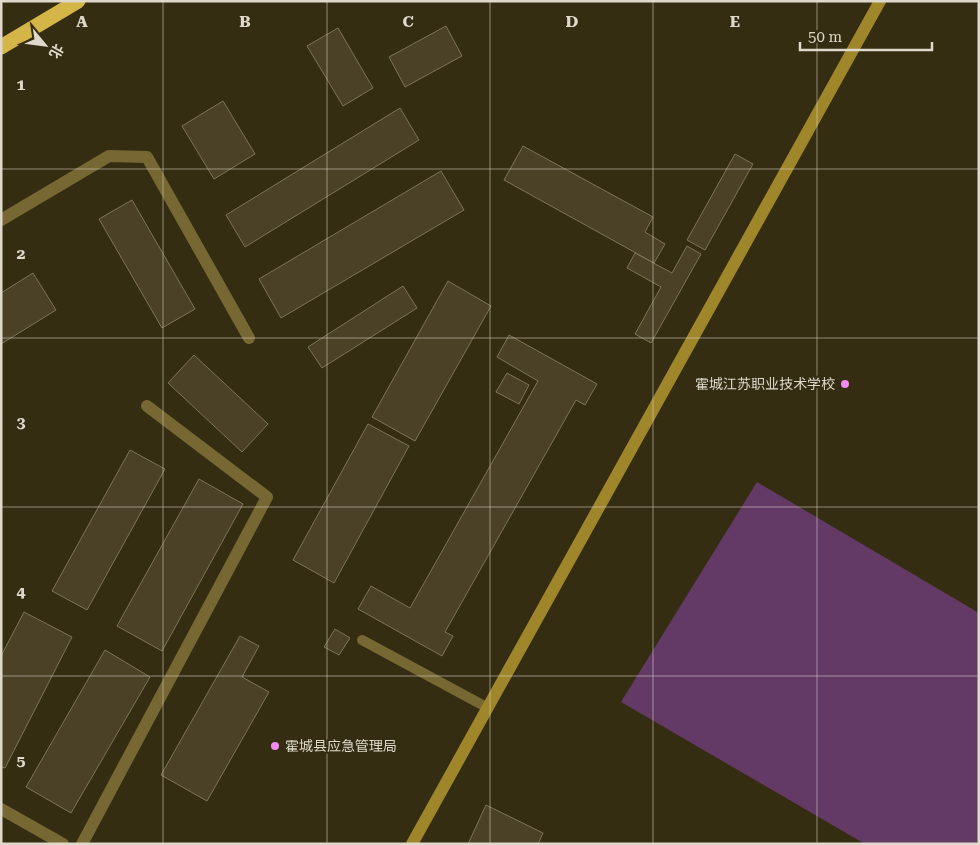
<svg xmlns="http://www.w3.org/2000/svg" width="980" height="845" viewBox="0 0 980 845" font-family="'Roboto Serif','Noto Sans SC',serif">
	<rect width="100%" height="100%" fill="#352d12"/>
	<polygon fill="#633965" points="757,482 979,613 979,844 865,844 621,702"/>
	<g fill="#4a4126" stroke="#7e7558">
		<polygon points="446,26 462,56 405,87 389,57"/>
		<polygon points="338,28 373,88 343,106 307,46"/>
		<polygon points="223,101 255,154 214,179 182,126"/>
		<polygon points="400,108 419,140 245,247 226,215"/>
		<polygon points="523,146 653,217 645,232 665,244 654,263 504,180"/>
		<polygon points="735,154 753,164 705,250 687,240"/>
		<polygon points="441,171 464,210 281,318 259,279"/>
		<polygon points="132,200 195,309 162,328 99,219"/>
		<polygon points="687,246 701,254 651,343 635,334 661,287 627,268 635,253 672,273"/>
		<polygon points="33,273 56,310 1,344 1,293"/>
		<polygon points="448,281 491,306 415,441 372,417"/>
		<polygon points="403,286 417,308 322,368 308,347"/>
		<polygon points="509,335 597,384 585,405 576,400 445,632 453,636 442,656 358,609 371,586 410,608 538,381 497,357"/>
		<polygon points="194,355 268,424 242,452 168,383"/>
		<polygon points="507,373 529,385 519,404 496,392"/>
		<polygon points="368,424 409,446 334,583 293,560"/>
		<polygon points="130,450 165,469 87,610 52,591"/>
		<polygon points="199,479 243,504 162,651 117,626"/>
		<polygon points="24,612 72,637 5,768 1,767 1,656"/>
		<polygon points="335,629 350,638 339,655 324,647"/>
		<polygon points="240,636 259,646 242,677 269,692 207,801 161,775"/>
		<polygon points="105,650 150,677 71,813 26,787"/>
		<polygon points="486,805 543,833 538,844 468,844"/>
	</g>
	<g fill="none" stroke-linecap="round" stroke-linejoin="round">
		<polyline stroke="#766733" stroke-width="10" points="362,640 488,708"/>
		<g stroke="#766733" stroke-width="12">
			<polyline points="1,220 109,156 147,157 249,338"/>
			<polyline points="1,809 63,844"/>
			<polyline points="82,844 267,497 147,406"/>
		</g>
		<polyline stroke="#9f862b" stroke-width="12" points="412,844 880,1"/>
		<polyline stroke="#d4b548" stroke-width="15" points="1,47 78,1"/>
	</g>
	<path fill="none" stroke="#ded9ca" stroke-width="1" stroke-opacity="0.55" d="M163,1V844M327,1V844M490,1V844M653,1V844M817,1V844M1,169H979M1,338H979M1,507H979M1,676H979"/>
	<g fill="#f08bf6" stroke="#352d12" stroke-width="2">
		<circle cx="845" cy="384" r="5"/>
		<circle cx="275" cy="746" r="5"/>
	</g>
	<g text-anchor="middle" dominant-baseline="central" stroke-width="4" stroke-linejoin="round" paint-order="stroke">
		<g font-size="14" fill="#ded9ca" stroke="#352d12" text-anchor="end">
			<text x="835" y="384">霍城江苏职业技术学校</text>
			<text x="285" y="746" text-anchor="start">霍城县应急管理局</text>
		</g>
	</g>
	<g font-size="16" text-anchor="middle" font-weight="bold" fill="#ded9ca" stroke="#352d12" stroke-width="4" stroke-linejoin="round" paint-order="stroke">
		<text x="82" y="27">A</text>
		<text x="245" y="27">B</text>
		<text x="408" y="27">C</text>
		<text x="572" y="27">D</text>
		<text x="735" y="27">E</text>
		<text x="21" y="90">1</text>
		<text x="21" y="259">2</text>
		<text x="21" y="428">3</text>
		<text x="21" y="597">4</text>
		<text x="21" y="766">5</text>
	</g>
	<rect width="980" height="845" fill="none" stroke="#ded9ca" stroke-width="5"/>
	<g transform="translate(45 45) rotate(119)" stroke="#352d12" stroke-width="4" paint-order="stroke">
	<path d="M0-4L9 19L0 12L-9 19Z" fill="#ded9ca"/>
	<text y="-8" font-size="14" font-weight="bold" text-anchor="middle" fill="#ded9ca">北</text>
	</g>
	<path d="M800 42v8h132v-8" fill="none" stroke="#ded9ca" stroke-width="2.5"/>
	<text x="808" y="42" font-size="15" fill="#ded9ca" stroke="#352d12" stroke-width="4" paint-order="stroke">50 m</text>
</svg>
